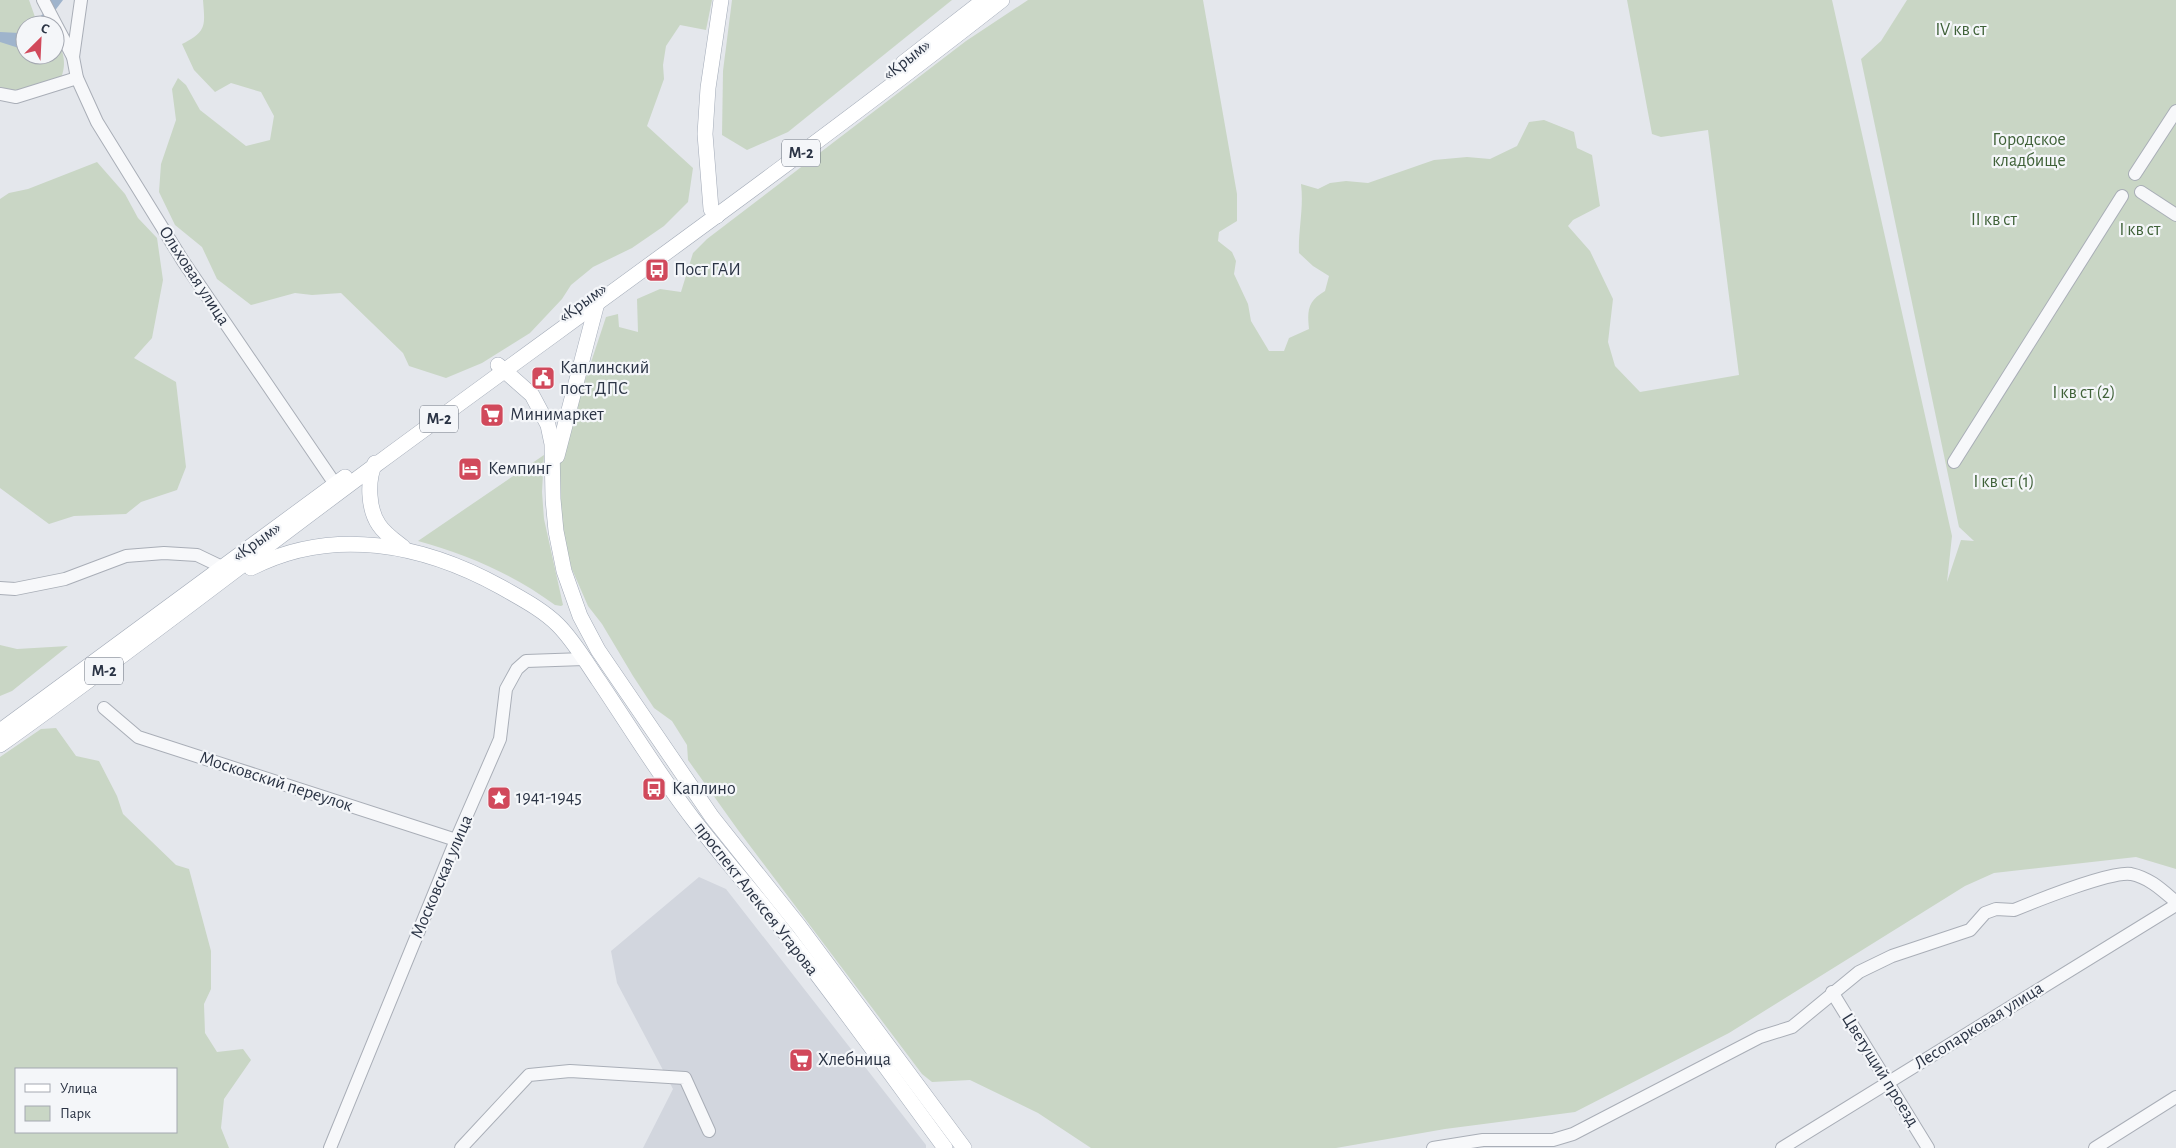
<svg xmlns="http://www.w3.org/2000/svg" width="2176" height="1148" viewBox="0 0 2176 1148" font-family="'Alegreya Sans',sans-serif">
	<rect width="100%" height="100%" fill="#e4e7ec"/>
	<polygon fill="#d2d6de" points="699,877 726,889 926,1145 926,1148 643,1148 673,1089 617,983 611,951"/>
	<g fill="#c9d6c5" fill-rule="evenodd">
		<path d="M0,0H29L35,17L46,25H25V55H55V35C64,53 68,64 59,83L14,91L0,87Z"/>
		<path d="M203,0H712L706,30L680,25L666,46L663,65L664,79L647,126L693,168L688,202L664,226L632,248L593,267L571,285L562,299L530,333L482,363L446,378L409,366L403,353L341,293L312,295L295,293L251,305L217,279L202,247L175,225L159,192L161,164L176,120L172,89L178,78L186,85L200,110L246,146L270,140L274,116L261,92L231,83L215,92L194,70L182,44C207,31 205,26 203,0Z"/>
		<polygon points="732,0 952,0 788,132 747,150 722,135 723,71"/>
		<path d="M1028,0H1203L1237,194V221L1219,232L1218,241L1232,252L1236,261L1234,274L1248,304L1251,321L1269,351H1284L1289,338L1309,329C1307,310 1308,301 1325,291L1329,276L1313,266L1299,253C1298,230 1304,209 1301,184L1318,189L1330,183L1346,181L1368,183L1434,160L1467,157L1490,159L1517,146L1529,122L1544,120L1574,132L1577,148L1592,155L1600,206L1573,220L1568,226L1590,251L1613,299L1608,342L1615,366L1640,392L1739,375L1708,130L1661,137L1652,134L1627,0H1832L1952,536L1947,582L1961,540L1974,541L1959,527L1861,59L1881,41L1907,0H2176V869L2136,857L1994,873L1965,886L1729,1033L1575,1112L1445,1129L1336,1148H1091L1038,1113L970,1080L932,1082L922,1074L738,830L688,760L687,745L672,721L654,708L633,676L602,624L588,606L571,567L559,517V459L606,317L618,314L619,327L638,332L637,299L660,289L681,292L693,253L707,239L966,41Z"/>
		<polygon points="97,162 125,194 138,218 157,238 163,280 152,338 134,358 176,382 186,467 177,490 141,502 126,514 74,516 49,524 0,488 0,199 9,193 28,189"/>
		<path d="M544,455L542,492L544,519L563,605L561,606L555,605C513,574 468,555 418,541Z"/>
		<polygon points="0,645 17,649 68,646 12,691 0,696"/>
		<path d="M56,728L76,756L99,761L117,796L123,814L176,865L189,869L211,951V989L204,1004L205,1033L217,1052L243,1049L251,1060L224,1099L221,1128L229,1148H0V757L41,729ZM16,1069H176V1132H16Z"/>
	</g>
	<g fill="#9fb4cc">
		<polygon points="50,0 63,0 44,25 29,25 52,7"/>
		<polygon points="25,28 25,48 22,49 0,42 0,32 19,33"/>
	</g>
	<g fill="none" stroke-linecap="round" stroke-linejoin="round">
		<g stroke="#a9aeb7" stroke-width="14">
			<g id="minor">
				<polyline points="43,0 73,57 77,78 97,122 183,261 335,484"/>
				<polyline points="73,57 81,0"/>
				<polyline points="0,94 16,97 77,78"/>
				<polyline points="2135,174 2176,111"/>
				<polyline points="2141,192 2176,215"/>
				<polyline points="1954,462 2122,196"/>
				<polyline points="0,588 15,589 65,579 126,556 164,553 197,555 222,567"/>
				<polyline points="104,708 138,737 456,840"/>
				<polyline points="1832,992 1928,1148"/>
				<polyline points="330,1148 456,840 500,739 506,689 517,669 526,661 584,659"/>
				<polyline points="461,1148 529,1075 570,1071 685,1078 709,1131"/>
				<path d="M1433,1148L1483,1140H1553L1573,1134L1760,1037L1792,1027L1859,972L1892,956L1970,930L1985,913L1996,909L2014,910C2036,901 2111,871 2131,874C2150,878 2162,890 2176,902"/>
				<polyline points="1782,1148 2176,905"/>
				<polyline points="2095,1148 2176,1097"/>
			</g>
		</g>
		<g stroke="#a3abb8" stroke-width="16">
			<g id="major">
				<polyline points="903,63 984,0"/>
				<polyline points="717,216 711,209 705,134 708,88 721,0"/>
				<polyline points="498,365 532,395 548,425 552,444 553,499 556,531 564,571 580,616 598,650 712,817 799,926 964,1148"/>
				<polyline points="557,456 597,303"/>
				<path d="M375,463C367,480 368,509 379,525C385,534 394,540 403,547"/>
				<path d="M251,568C333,526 423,544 501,587C520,598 542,609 558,625C574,641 586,662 599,681C630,727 659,775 693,819C723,858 756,895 786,934C841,1004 892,1076 945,1148"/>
				<polyline points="0,731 345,477"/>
				<path d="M0,745C128,654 251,557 377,464C586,310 798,160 1002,0"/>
			</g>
		</g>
		<use href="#minor" stroke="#f7f8fa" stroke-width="12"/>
		<use href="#major" stroke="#fff" stroke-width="15"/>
	</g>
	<defs>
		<g id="bus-square" transform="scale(1.25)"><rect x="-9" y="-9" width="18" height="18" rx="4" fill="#d1495b" stroke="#f4f6f9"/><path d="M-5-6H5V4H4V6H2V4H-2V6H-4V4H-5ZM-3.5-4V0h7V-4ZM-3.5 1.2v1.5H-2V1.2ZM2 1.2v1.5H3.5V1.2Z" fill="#fff"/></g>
		<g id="civic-square" transform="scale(1.25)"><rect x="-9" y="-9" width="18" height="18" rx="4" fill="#d1495b" stroke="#f4f6f9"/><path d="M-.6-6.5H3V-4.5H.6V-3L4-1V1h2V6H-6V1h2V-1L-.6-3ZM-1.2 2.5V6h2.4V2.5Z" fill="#fff"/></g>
		<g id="supermarket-square" transform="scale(1.25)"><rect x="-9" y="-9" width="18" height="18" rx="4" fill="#d1495b" stroke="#f4f6f9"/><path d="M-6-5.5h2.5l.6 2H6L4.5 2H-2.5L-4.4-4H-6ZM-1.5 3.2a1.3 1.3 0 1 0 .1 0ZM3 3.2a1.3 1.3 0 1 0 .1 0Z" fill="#fff"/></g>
		<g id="hotel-square" transform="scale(1.25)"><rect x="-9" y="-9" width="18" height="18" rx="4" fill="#d1495b" stroke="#f4f6f9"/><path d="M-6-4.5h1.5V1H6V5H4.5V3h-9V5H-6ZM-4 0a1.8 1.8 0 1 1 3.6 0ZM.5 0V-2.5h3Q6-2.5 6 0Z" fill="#fff"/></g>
		<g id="sight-square" transform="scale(1.25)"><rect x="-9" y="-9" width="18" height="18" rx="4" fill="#d1495b" stroke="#f4f6f9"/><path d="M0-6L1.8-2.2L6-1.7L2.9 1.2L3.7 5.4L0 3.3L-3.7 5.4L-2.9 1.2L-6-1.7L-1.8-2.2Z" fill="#fff"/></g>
	</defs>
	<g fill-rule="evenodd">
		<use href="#bus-square" x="657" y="270"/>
		<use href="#civic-square" x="543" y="378"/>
		<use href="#supermarket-square" x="492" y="415"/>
		<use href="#hotel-square" x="470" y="469"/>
		<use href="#bus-square" x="654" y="789"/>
		<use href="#sight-square" x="499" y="798"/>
		<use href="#supermarket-square" x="801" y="1060"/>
	</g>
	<g text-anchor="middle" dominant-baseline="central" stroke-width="4.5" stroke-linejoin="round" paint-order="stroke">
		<g fill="#f4f6f9" stroke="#676e7b" stroke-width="1">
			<rect x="782" y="139.5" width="38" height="27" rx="4"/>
			<rect x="420" y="405.5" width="38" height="27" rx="4"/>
			<rect x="85" y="657.5" width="38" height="27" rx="4"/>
		</g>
		<g font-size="16" font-weight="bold" fill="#2b3445">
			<text x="801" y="153">М-2</text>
			<text x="439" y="419">М-2</text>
			<text x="104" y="671">М-2</text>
		</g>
		<g font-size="18" fill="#3f6138" stroke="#f4f6f9">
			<text x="1961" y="30">IV кв ст</text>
			<text x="2029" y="140">Городское<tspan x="2029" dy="21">кладбище</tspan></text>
			<text x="1994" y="220">II кв ст</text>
			<text x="2140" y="230">I кв ст</text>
			<text x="2084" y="393">I кв ст (2)</text>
			<text x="2004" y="482">I кв ст (1)</text>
		</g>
		<g font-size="18" fill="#2b3445" stroke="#f4f6f9">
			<text transform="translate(907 60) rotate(-38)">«Крым»</text>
			<text transform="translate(194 276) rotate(57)">Ольховая улица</text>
			<text transform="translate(583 303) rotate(-36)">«Крым»</text>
			<text transform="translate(257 542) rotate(-36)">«Крым»</text>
			<text transform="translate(276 782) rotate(18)">Московский переулок</text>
			<text transform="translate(442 877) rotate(-67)">Московская улица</text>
			<text transform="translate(756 899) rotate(52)">проспект Алексея Угарова</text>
			<text transform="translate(1979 1026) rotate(-32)">Лесопарковая улица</text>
			<text transform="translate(1880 1070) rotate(58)">Цветущий проезд</text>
		</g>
		<g font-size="18" fill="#2b3445" stroke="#f4f6f9" text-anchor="start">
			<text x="674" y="270">Пост ГАИ</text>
			<text x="560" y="368">Каплинский<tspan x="560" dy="21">пост ДПС</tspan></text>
			<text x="510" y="415">Минимаркет</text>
			<text x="488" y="469">Кемпинг</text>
			<text x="672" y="789">Каплино</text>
			<text x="516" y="798">1941-1945</text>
			<text x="818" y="1060">Хлебница</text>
		</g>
	</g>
	<rect x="15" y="1068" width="162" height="65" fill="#f4f6f9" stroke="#a4a8b1"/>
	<rect x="25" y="1084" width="25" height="8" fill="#ffffff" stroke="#a4a8b1"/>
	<text x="60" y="1093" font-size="15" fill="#2b3445">Улица</text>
	<rect x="25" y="1106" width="25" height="15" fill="#c9d6c5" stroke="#a4a8b1"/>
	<text x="60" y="1118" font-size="15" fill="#2b3445">Парк</text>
	<g transform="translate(40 40) rotate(24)"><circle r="24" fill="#f4f6f9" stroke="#a4a8b1"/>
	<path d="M0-4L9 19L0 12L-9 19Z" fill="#d1495b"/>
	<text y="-8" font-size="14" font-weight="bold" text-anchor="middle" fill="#2b3445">С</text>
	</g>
</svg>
